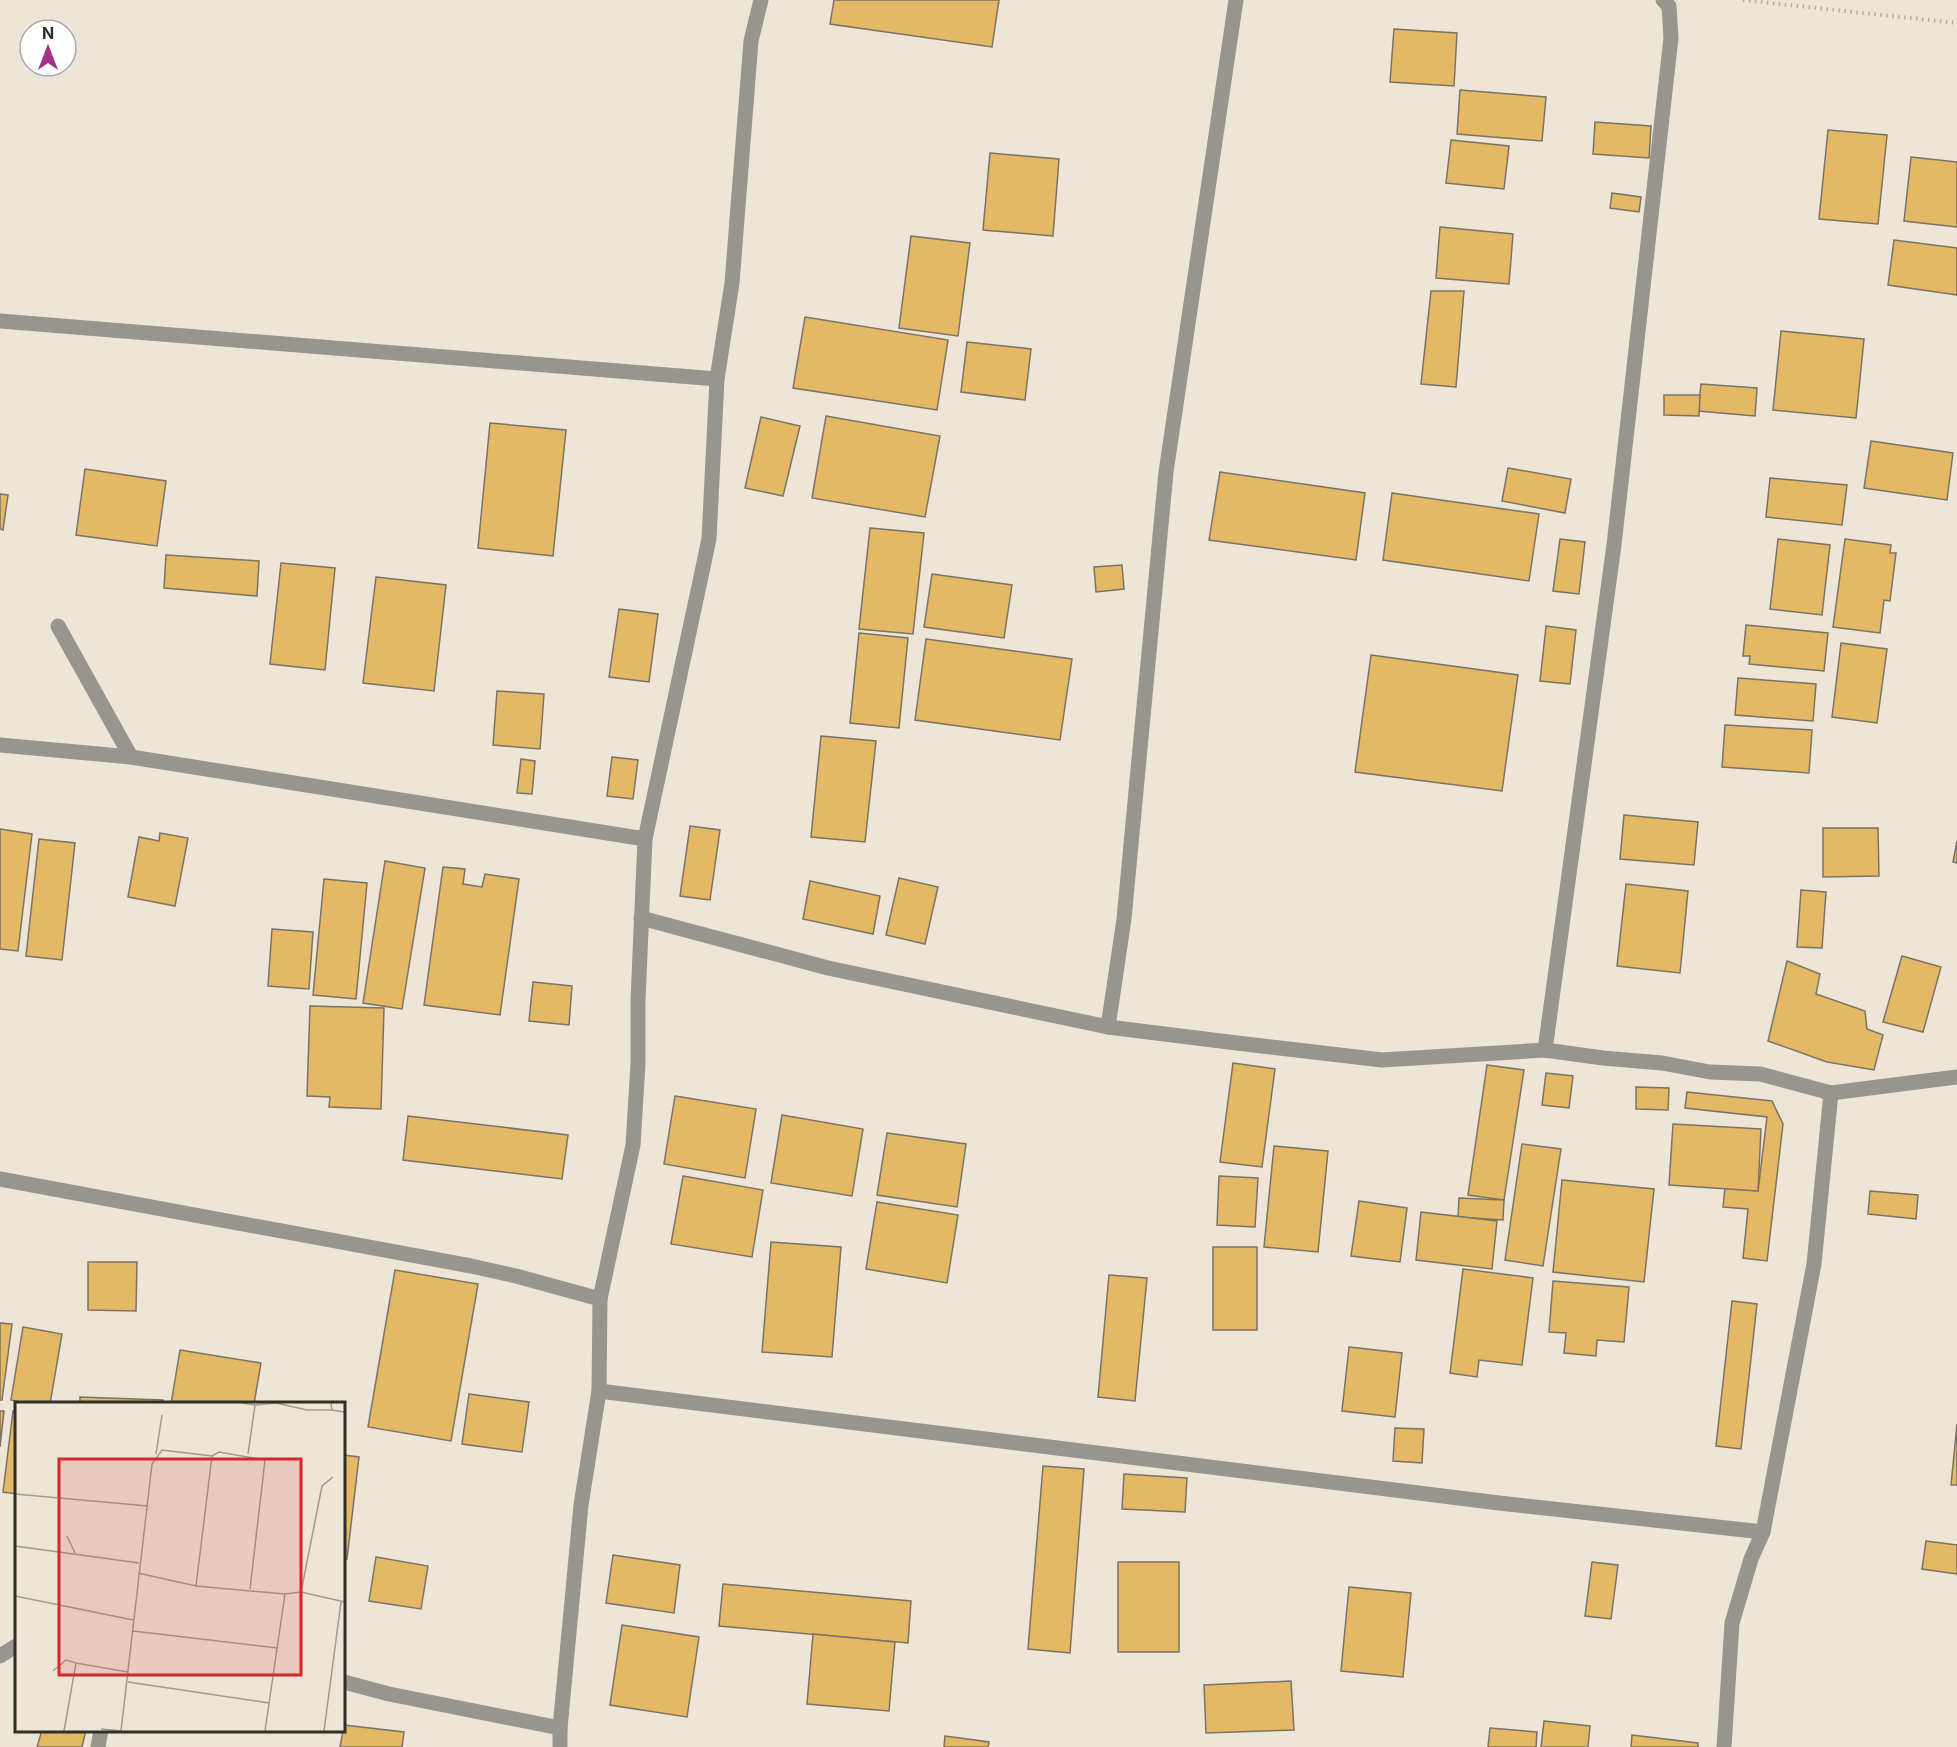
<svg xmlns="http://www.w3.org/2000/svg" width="1957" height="1747" viewBox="0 0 1957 1747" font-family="Inter,sans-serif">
	<rect width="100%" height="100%" fill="#ede5d6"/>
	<g fill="#e4b864" stroke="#7b7466" stroke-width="1.5">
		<polygon points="834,0 999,0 992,47 830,24"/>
		<polygon points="1394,29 1457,33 1454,86 1390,82"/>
		<polygon points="1460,90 1546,97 1542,141 1457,134"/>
		<polygon points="1595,122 1651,126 1649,158 1593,154"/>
		<polygon points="1828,130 1887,135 1878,224 1819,219"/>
		<polygon points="1451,140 1509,146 1504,189 1446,183"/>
		<polygon points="990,153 1059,159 1053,236 983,230"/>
		<polygon points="1911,157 1957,162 1957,227 1904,221"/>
		<polygon points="1612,193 1641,197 1639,212 1610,208"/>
		<polygon points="1440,227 1513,234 1509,284 1436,278"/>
		<polygon points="911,236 970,243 958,336 899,328"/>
		<polygon points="1894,240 1957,248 1957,295 1888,285"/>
		<polygon points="1431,291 1464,291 1456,387 1421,384"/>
		<polygon points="805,317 948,340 937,410 793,388"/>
		<polygon points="1781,331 1864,339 1856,418 1773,410"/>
		<polygon points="967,342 1031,349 1025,400 961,392"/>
		<polygon points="1701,384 1757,388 1755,416 1698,411"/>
		<polygon points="1664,395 1700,395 1699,416 1664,415"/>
		<polygon points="826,416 940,436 925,517 812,498"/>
		<polygon points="761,417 800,426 783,496 745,488"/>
		<polygon points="490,423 566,430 553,556 478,548"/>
		<polygon points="1871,441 1953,453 1947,500 1864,488"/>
		<polygon points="1508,468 1571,479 1565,513 1502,501"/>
		<polygon points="85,469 166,481 157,546 76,535"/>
		<polygon points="1220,472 1365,493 1356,560 1209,540"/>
		<polygon points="1770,478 1847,485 1842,525 1766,517"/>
		<polygon points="1392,493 1539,514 1529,581 1383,560"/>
		<polygon points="0,494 8,495 3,530 0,529"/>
		<polygon points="870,528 924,533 913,634 859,629"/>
		<polygon points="1560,539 1585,542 1579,594 1553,591"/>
		<polygon points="1778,539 1830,545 1822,615 1770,609"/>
		<polygon points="1845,539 1891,545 1890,553 1896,553 1890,601 1884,600 1880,633 1833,627"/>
		<polygon points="166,555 259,561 257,596 164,588"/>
		<polygon points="281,563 335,568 325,670 270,664"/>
		<polygon points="1122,565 1124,589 1096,592 1094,567"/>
		<polygon points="932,574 1012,585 1004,638 924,627"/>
		<polygon points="376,577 446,585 434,691 363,683"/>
		<polygon points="619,609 658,614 649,682 609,677"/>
		<polygon points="1746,625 1828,633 1824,671 1749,664 1750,656 1743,656"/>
		<polygon points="1546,626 1576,630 1570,684 1540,681"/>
		<polygon points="859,633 908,638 899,728 850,723"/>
		<polygon points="926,639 1072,659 1060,740 915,720"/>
		<polygon points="1841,643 1887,649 1877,723 1832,717"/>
		<polygon points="1371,655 1518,675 1502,791 1355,772"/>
		<polygon points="1738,678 1816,684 1813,721 1735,715"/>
		<polygon points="497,691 544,694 540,749 493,745"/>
		<polygon points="1725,725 1812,730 1809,773 1722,767"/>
		<polygon points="821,736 876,741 865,842 811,837"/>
		<polygon points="612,757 638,760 633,799 607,796"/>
		<polygon points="521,759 535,761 532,794 517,793"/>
		<polygon points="1624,815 1698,822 1694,865 1620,859"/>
		<polygon points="690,826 720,830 710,900 680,896"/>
		<polygon points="1823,828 1878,828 1879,876 1823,877"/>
		<polygon points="0,829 32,834 18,951 0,949"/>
		<polygon points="160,833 188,838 175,906 128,897 139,837 159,841"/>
		<polygon points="39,839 75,843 62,960 26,956"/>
		<polygon points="1957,841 1957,863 1953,862"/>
		<polygon points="385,861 425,868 402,1009 363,1003"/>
		<polygon points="443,867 465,869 463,884 482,887 485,874 519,879 500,1015 424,1005"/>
		<polygon points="899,878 938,887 925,944 886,935"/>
		<polygon points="324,879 367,883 356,999 313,995"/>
		<polygon points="810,881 880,896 873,934 803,919"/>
		<polygon points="1626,884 1688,891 1680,973 1617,966"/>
		<polygon points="1801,890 1826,892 1822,948 1797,947"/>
		<polygon points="272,929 313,932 309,989 268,986"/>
		<polygon points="1902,956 1941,967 1923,1032 1883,1022"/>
		<polygon points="1787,961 1820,974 1816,994 1865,1011 1867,1029 1883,1035 1874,1070 1827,1062 1768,1041"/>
		<polygon points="533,982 572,986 569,1025 529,1021"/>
		<polygon points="310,1006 384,1008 381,1109 329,1107 330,1097 307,1096"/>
		<polygon points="1233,1063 1275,1069 1262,1167 1220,1162"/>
		<polygon points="1487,1065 1524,1070 1504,1200 1468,1195"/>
		<polygon points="1546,1073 1573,1076 1569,1108 1542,1105"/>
		<polygon points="1636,1087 1669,1088 1668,1110 1636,1109"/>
		<polygon points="1687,1092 1772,1101 1783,1124 1767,1261 1743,1258 1748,1209 1723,1207 1725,1188 1758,1191 1767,1117 1685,1108"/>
		<polygon points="675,1096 756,1109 745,1178 664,1164"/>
		<polygon points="782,1115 863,1129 852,1196 771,1183"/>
		<polygon points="408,1116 568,1135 562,1179 403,1160"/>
		<polygon points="1673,1124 1761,1129 1758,1191 1669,1185"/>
		<polygon points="887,1133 966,1144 957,1207 877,1195"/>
		<polygon points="1522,1144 1561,1149 1543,1266 1505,1260"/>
		<polygon points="1274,1146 1328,1151 1318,1252 1264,1247"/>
		<polygon points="683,1176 763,1190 752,1257 671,1244"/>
		<polygon points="1219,1176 1258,1178 1255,1227 1217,1225"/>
		<polygon points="1562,1180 1654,1189 1644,1282 1553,1272"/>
		<polygon points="1870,1191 1918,1195 1916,1219 1868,1214"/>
		<polygon points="1459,1198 1504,1200 1503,1220 1458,1217"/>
		<polygon points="1359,1201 1407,1208 1400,1262 1351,1256"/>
		<polygon points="877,1202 958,1215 947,1283 866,1269"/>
		<polygon points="1421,1212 1497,1221 1492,1269 1416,1260"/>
		<polygon points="771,1242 841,1247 832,1357 762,1352"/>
		<rect x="1213" y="1247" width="44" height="83"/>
		<polygon points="88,1262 137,1262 136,1311 88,1310"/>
		<polygon points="1463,1269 1533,1278 1522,1365 1479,1360 1477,1377 1450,1373"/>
		<polygon points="395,1270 478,1284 451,1441 368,1427"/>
		<polygon points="1109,1275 1147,1278 1135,1401 1098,1397"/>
		<polygon points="1553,1281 1629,1287 1624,1342 1597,1340 1596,1356 1564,1353 1566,1333 1549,1332"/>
		<polygon points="1732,1301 1757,1304 1741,1449 1716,1446"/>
		<polygon points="0,1323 12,1324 2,1400 0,1400"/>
		<polygon points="23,1327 62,1334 50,1404 29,1404 11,1400"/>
		<polygon points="1349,1347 1402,1353 1395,1417 1342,1411"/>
		<polygon points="180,1350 261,1363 254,1404 171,1404"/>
		<polygon points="469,1394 529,1402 522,1452 462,1444"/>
		<polygon points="80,1397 163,1400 163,1404 80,1404"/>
		<polygon points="0,1411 4,1411 0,1447"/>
		<polygon points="13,1411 16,1412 16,1494 3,1492"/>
		<polygon points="1957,1424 1957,1485 1951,1485"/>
		<polygon points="1395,1428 1424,1429 1422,1463 1393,1461"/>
		<polygon points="344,1455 359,1457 347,1559 344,1558"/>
		<polygon points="1043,1466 1084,1469 1070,1653 1028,1649"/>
		<polygon points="1124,1474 1187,1478 1185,1512 1122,1509"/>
		<polygon points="1926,1541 1957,1545 1957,1574 1922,1569"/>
		<polygon points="613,1555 680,1565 674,1613 606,1603"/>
		<polygon points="376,1557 428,1566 421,1609 369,1601"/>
		<rect x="1118" y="1562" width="61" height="90"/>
		<polygon points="1592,1562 1618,1565 1611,1619 1585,1616"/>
		<polygon points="723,1584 911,1601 908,1643 719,1626"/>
		<polygon points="1349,1587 1411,1593 1403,1677 1341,1671"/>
		<polygon points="622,1625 699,1637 687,1717 610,1705"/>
		<polygon points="813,1634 895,1642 889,1711 807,1704"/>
		<polygon points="1291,1681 1294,1730 1206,1733 1204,1685"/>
		<polygon points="1544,1721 1590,1726 1588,1747 1541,1747"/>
		<polygon points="344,1725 404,1732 402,1747 340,1747"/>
		<polygon points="1490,1728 1537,1732 1536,1747 1488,1747"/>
		<polygon points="42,1730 86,1730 82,1747 37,1747"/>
		<polygon points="1632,1735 1698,1743 1698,1747 1631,1747"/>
		<polygon points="945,1736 989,1742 988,1747 944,1747"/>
	</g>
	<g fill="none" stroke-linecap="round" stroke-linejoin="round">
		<polyline stroke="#b3ada1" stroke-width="4" stroke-dasharray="1.5 4.5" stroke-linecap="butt" points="1743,0 1957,23"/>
		<g stroke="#98948e" stroke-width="15">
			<polyline points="0,321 717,379"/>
			<polyline points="58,626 131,757"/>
			<polyline points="0,745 131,757 645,839"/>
			<polyline points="641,918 828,968 1108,1027 1237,1043 1382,1060 1545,1050 1603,1058 1662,1063 1710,1072 1760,1074 1831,1093 1957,1077"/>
			<polyline points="1108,1027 1124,919 1166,472 1236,0"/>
			<polyline points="1545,1050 1614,545 1671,38 1669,6 1663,0"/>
			<polyline points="0,1179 471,1266 516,1276 600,1299"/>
			<polyline points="599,1391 1499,1503 1763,1532"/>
			<polyline points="0,1656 16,1646"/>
			<polyline points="344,1682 389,1694 560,1728"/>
			<polyline points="98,1747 101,1730"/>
			<polyline points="560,1747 560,1728 581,1505 599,1391 600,1299 633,1145 638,1064 638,1000 645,839 709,539 717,379 732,283 751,41 761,0"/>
			<polyline points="1724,1747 1732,1623 1751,1559 1763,1532 1814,1264 1831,1093"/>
		</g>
	</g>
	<g transform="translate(15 1402)">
		<rect width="330" height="330" fill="#ede5d6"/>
		<path fill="none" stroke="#a29c90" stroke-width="1.5" d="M227,1L240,3L233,52M316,1L317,8L330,10M240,3L261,1L292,8H317M141,52L147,13M197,54L204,50L250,58L235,187M0,92L133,104M52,134L60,151M0,144L124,161M123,171L181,184L270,192L286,190L330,200M286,190L307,84L318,75M0,194L118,218M118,229L262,246M38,269L51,258L61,261M113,280L254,301M86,327L106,329M49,329L61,261L113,270M106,329L137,62L147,48L197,54L181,184M250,329L270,192M309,329L326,200"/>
		<path fill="#d62828" fill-opacity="0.15" stroke="#d62828" stroke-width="3" d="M44,57H286V273H44Z"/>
		<rect width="330" height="330" fill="none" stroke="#312e28" stroke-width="3"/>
	</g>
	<g transform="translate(48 48)"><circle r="28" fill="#ffffff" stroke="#adaba9" stroke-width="1.5"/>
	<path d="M0-4.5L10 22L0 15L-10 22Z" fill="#a53089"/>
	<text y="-9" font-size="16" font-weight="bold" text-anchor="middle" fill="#312e28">N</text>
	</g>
</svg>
